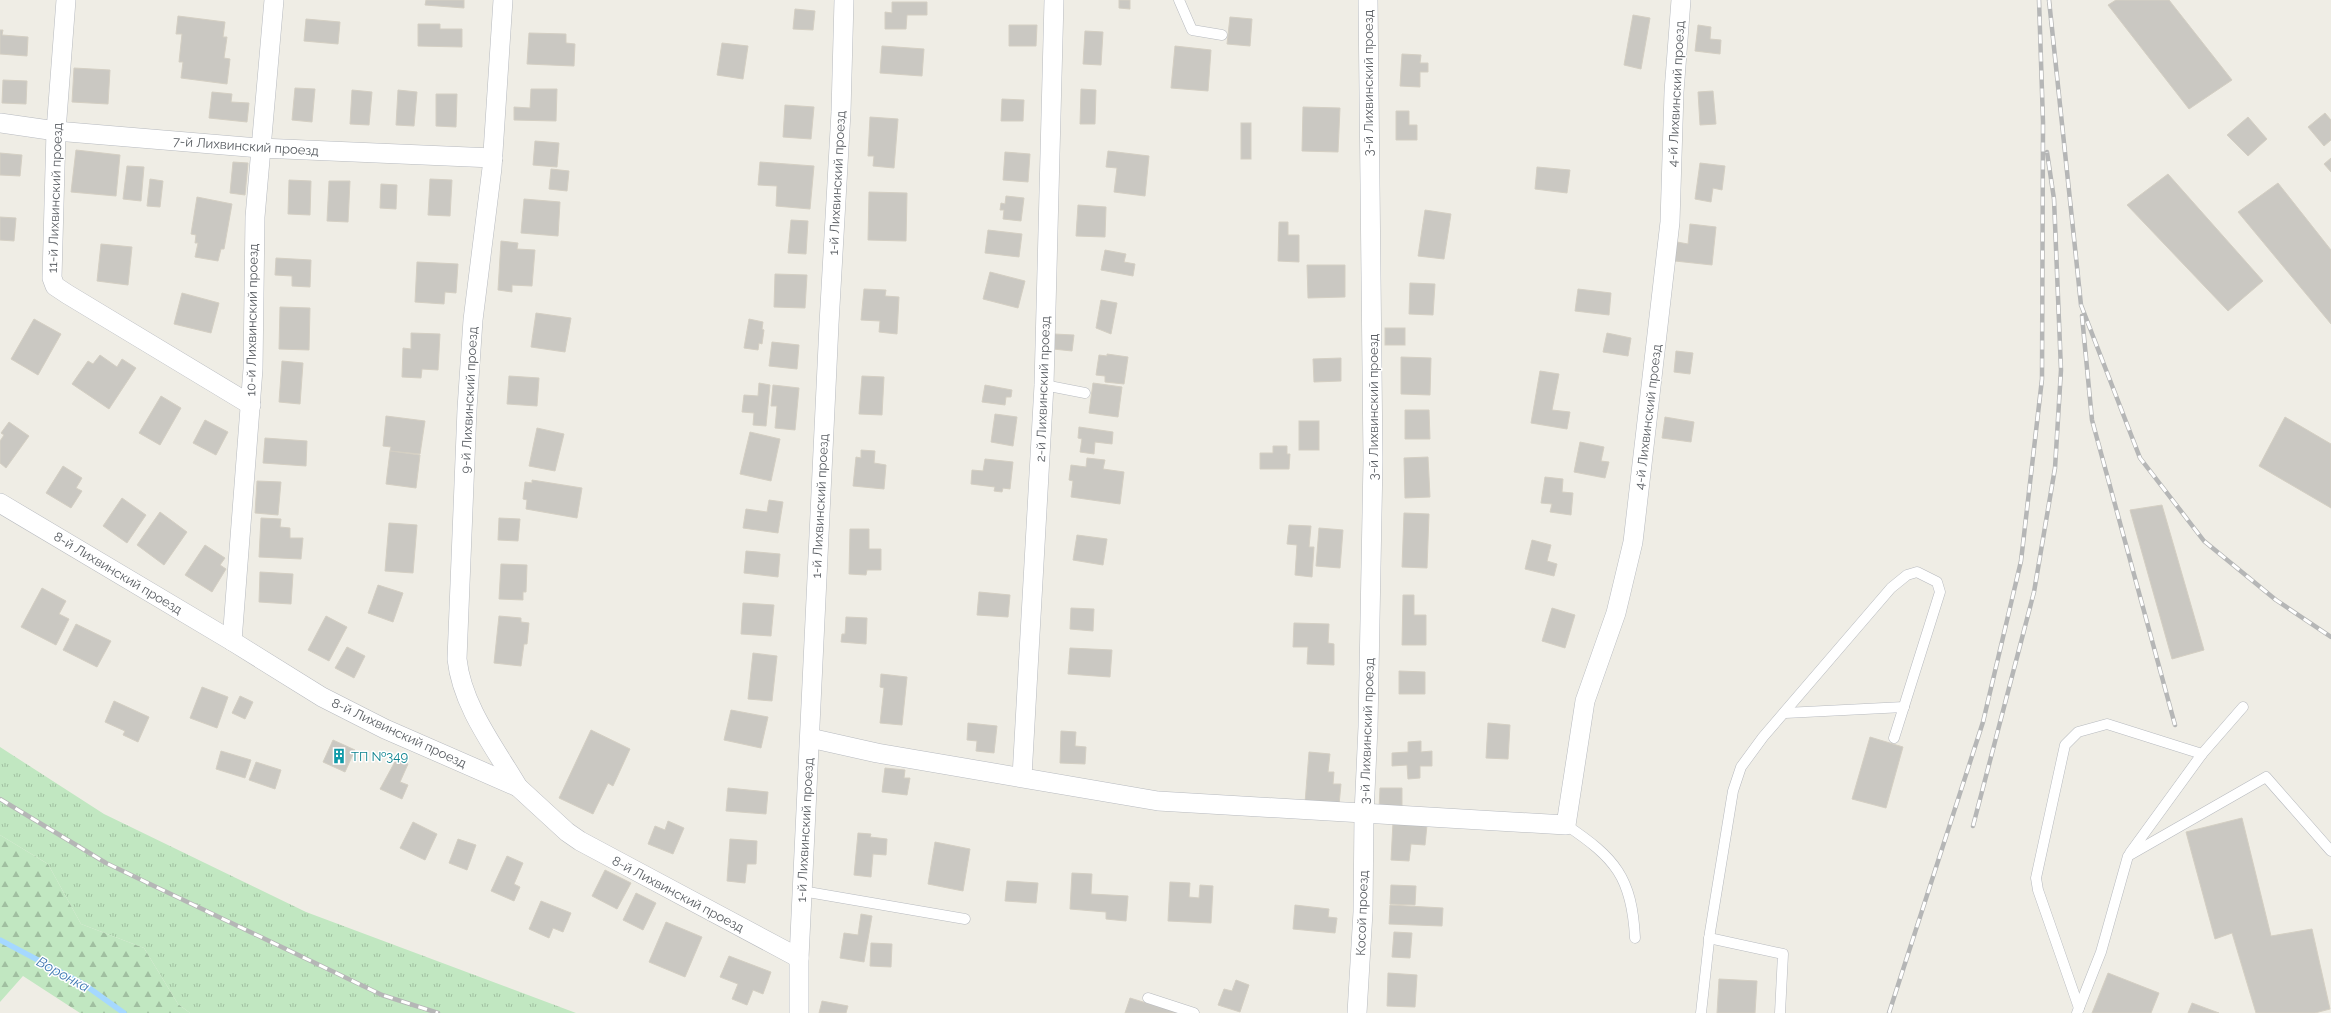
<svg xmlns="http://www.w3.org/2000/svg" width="2331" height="1013" viewBox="0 0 2331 1013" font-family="Raleway,sans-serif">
	<defs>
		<pattern id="grass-tufts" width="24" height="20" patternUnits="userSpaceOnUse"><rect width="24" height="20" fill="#c1e7c1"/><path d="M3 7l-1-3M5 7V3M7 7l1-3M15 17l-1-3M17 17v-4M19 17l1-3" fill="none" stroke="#a0bfa0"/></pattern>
		<pattern id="forest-firs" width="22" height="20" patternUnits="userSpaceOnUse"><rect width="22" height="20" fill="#c1e7c1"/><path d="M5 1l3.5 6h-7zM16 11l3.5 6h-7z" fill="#a0bfa0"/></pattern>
	</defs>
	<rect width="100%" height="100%" fill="#efede5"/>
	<polygon fill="url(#grass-tufts)" points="0,747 104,814 306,912 576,1013 190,1013 178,1004 144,948 81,924 48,864 0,835"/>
	<polygon fill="url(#forest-firs)" points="0,835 48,864 81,924 144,948 178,1004 190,1013 80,1013 23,976 0,1002"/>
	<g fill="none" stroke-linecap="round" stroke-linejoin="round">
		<polyline stroke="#a5d8ff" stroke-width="5.5" points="0,940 85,985 124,1013"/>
	</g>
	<g fill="#cac8c2" stroke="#d4cfc3">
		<polygon points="426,0 464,0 464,8 425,5"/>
		<polygon points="1119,0 1130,0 1130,9 1119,8"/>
		<polygon points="2116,0 2169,0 2232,80 2189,109 2108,5"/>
		<polygon points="892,2 927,2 927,15 907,15 906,29 885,29 885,12 892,13"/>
		<polygon points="795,9 815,11 813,30 793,29"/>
		<polygon points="1633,15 1650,18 1641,69 1624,65"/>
		<polygon points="178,16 225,22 223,37 227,37 224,58 230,59 227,84 181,78 183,62 179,62 182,34 176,34"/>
		<polygon points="1230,17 1252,19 1250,46 1227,44"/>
		<polygon points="306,19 340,22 338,44 304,41"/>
		<polygon points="418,24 440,24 440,29 462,29 462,47 418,46"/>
		<polygon points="1009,25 1037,25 1036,46 1009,46"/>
		<polygon points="1698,25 1711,27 1710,39 1721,40 1720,54 1695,51"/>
		<polygon points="0,30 3,30 2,35 28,37 27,56 0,54"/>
		<polygon points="1085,31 1103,32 1101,65 1083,64"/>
		<polygon points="529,33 566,34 566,43 575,44 574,66 527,64"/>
		<polygon points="722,43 748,46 743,79 717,75"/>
		<polygon points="882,46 924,49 922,76 880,73"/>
		<polygon points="1175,46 1211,50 1208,91 1171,88"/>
		<polygon points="1402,54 1421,55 1420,63 1428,63 1428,72 1420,72 1420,87 1400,86"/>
		<polygon points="74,68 110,70 108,104 72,102"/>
		<polygon points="3,80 27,81 26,104 2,103"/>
		<polygon points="295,88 315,89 312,122 292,120"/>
		<polygon points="531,89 557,89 556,121 514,120 514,107 530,108"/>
		<polygon points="1081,89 1096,90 1095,124 1080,124"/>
		<polygon points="352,90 372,92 369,125 350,124"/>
		<polygon points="398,90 417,92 414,126 396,125"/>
		<polygon points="1713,91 1716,124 1700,125 1698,92"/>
		<polygon points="212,92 232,94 231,102 249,103 247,122 209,118"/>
		<polygon points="436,94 457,94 456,127 436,126"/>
		<polygon points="1002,99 1024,100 1023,121 1001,121"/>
		<polygon points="785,105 814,107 811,139 783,137"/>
		<polygon points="1303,107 1340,108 1338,152 1302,151"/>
		<polygon points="1396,111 1409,111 1409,125 1417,125 1417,140 1396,140"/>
		<polygon points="2325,113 2331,120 2331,140 2324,146 2308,127"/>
		<polygon points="870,117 898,119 894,168 873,166 874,156 868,156"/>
		<polygon points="2248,117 2267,139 2248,156 2227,135"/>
		<rect x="1241" y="123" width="10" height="36"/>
		<polygon points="535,141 559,143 557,167 533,165"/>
		<polygon points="76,150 120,155 116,196 71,192"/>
		<polygon points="1108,151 1149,156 1145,196 1114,192 1117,168 1106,167"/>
		<polygon points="1005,152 1030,154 1028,182 1003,180"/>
		<polygon points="0,153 22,155 20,176 0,175"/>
		<polygon points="2331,158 2331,172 2324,164"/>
		<polygon points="233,162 248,163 245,195 230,193"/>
		<polygon points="760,162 814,166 810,209 776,206 777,186 758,185"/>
		<polygon points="1700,163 1725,166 1722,190 1713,188 1711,202 1695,199"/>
		<polygon points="127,166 144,167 141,201 123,199"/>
		<polygon points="1537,167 1570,170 1567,193 1535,189"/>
		<polygon points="551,169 569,171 567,191 549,189"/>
		<polygon points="2168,174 2263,281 2228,311 2127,205"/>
		<polygon points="150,179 163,181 160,207 147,206"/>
		<polygon points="430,179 452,180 450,216 428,215"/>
		<polygon points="289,180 311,181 310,215 288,214"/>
		<polygon points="329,181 350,181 348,222 327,221"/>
		<polygon points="2278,183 2331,250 2331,324 2238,212"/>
		<polygon points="381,184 397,185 396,209 380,208"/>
		<polygon points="869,192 907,193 906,241 868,240"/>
		<polygon points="1006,196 1024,198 1021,221 1003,219 1004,210 1000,210 1001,203 1005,204"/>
		<polygon points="197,197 232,204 224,249 221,249 218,261 195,257 198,243 195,243 196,235 191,234"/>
		<polygon points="524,199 560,202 558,236 521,233"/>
		<polygon points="1078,205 1106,207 1105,237 1076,236"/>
		<polygon points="1425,210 1451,214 1444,259 1418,256"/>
		<polygon points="0,217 16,218 14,241 0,240"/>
		<polygon points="791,220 808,221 806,254 788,253"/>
		<polygon points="1279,222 1288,222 1288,235 1299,235 1299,262 1278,261"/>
		<polygon points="1690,224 1716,227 1712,265 1675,261 1677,242 1688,244"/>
		<polygon points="988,230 1022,234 1019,257 985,253"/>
		<polygon points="501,241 518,243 517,249 535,250 532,286 512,285 512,292 498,290"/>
		<polygon points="101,244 132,247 128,285 97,281"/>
		<polygon points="1105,250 1126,254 1124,262 1135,264 1133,276 1101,270"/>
		<polygon points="276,258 311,260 310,287 292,286 292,276 275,275"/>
		<polygon points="417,262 458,264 456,293 445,292 444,304 415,302"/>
		<polygon points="1307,265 1345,265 1345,297 1308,298"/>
		<polygon points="990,272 1025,281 1018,308 983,299"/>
		<polygon points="775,274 807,275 805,308 774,307"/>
		<polygon points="1410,283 1435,284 1433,315 1409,314"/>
		<polygon points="864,289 886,290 885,296 899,297 897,334 879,332 880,321 861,320"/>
		<polygon points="1578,289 1611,293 1609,315 1575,311"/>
		<polygon points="182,293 219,303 211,333 174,324"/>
		<polygon points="1101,300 1117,303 1111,334 1096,328"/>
		<polygon points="280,307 310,308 309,350 279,349"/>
		<polygon points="536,313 571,318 565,352 531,347"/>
		<polygon points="34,319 61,334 38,375 11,359"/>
		<polygon points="749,319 763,322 762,329 764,330 762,344 759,343 758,350 744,348"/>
		<rect x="1385" y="328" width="20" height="17"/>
		<polygon points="411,333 440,334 438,370 422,369 421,378 402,377 403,348 411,349"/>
		<polygon points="1607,333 1631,338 1628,356 1603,352"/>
		<polygon points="1054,334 1074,335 1072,351 1053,349"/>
		<polygon points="772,342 799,345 797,369 769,366"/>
		<polygon points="1676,351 1693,353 1690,374 1674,372"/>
		<polygon points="1107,354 1128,357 1124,384 1105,382 1105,376 1096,375 1099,355 1107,356"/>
		<polygon points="100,355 117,367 122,359 136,368 109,409 72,384 88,361 93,364"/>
		<polygon points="1401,357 1431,358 1430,395 1401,394"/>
		<polygon points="1341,358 1341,381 1314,382 1313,359"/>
		<polygon points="282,361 303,363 300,404 279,402"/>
		<polygon points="1540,371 1559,374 1552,410 1570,412 1567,429 1531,423"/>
		<polygon points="509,376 539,378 537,406 507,404"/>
		<polygon points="862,376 884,377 882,415 859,414"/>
		<polygon points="759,383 770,385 766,426 753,425 754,413 742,412 744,395 758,396"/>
		<polygon points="1093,383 1122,387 1118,417 1089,413"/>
		<polygon points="773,385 799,388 795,430 775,428 777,406 771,406"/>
		<polygon points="985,385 1012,390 1011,397 1006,397 1005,405 982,402"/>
		<polygon points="161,396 181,408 160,445 139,433"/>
		<polygon points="1405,410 1429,410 1430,439 1405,439"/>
		<polygon points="995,414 1017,417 1013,446 991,442"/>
		<polygon points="386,416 425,421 420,454 390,451 391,447 383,446"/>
		<polygon points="1665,417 1694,422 1691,442 1662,438"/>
		<polygon points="2285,417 2331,444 2331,508 2259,466"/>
		<polygon points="205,420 228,432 216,455 193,443"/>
		<rect x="1299" y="421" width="20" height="29"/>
		<polygon points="9,422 29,436 6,468 0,463 0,441 4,435 1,433"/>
		<polygon points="1079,427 1113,432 1112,444 1095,442 1094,454 1080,452 1082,439 1078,438"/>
		<polygon points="537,428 564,434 555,471 529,466"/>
		<polygon points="750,432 780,439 771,481 740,474"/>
		<polygon points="265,438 307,441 306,466 263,463"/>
		<polygon points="1580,442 1604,447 1601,461 1609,462 1605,478 1574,472"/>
		<polygon points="1273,446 1287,446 1287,454 1290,454 1289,469 1260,469 1260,453 1273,453"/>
		<polygon points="861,450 875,451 874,463 886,465 884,489 853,486 856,457 861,458"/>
		<polygon points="390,451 420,455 416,488 386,484"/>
		<polygon points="1428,457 1430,497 1405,498 1404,458"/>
		<polygon points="1087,458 1105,460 1103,469 1124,472 1120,504 1071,497 1073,481 1069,480 1071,465 1086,467"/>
		<polygon points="985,459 1013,462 1010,489 1003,488 1002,492 994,491 995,487 971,484 972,470 983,471"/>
		<polygon points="63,466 82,478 76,488 82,491 71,508 46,493"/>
		<polygon points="1545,477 1563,479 1562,492 1573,493 1571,515 1550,512 1552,504 1541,503"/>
		<polygon points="532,480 582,488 577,518 526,509 527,500 523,499 525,482 532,483"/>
		<polygon points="257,481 281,482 278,515 255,513"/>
		<polygon points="122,498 146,515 127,543 103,526"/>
		<polygon points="769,500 783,502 778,533 743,528 746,509 767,512"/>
		<polygon points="2162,505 2204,650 2172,659 2130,510"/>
		<polygon points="160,512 187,532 164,565 137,545"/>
		<polygon points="1404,513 1429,514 1427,568 1402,567"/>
		<polygon points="261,518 281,519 280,527 290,528 290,538 303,538 301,559 259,557"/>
		<polygon points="499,518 520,519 518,541 498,540"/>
		<polygon points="389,523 417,525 413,573 385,571"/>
		<polygon points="1289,525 1311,526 1309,547 1314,547 1312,577 1295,575 1297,545 1287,544"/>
		<polygon points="1319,528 1343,530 1340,568 1316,566"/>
		<polygon points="850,529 869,529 869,549 881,549 881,570 867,570 866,575 849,574"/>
		<polygon points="1077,535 1107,539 1103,565 1073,560"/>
		<polygon points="1532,540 1551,545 1547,561 1557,564 1554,576 1525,569"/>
		<polygon points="205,545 225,558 220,565 226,569 212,592 185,575"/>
		<polygon points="746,551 780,554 778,577 744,573"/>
		<polygon points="501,564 527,565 526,592 523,592 523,600 499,599"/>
		<polygon points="260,572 293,574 291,604 259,602"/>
		<polygon points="378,585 403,593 393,622 368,613"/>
		<polygon points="42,588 66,601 59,614 69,619 56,645 21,627"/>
		<polygon points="979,592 1010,595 1008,617 977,615"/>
		<polygon points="1403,595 1414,595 1414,615 1426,615 1426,645 1402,645"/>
		<polygon points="743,603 774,605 771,636 741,634"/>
		<polygon points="1071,608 1094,609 1093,631 1070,629"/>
		<polygon points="1552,608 1575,615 1565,648 1542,641"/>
		<polygon points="326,616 347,627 329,661 308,650"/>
		<polygon points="499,616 521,618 521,622 529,623 527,644 524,644 521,666 494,663"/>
		<polygon points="846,617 867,618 866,644 841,642 842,634 845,634"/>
		<polygon points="1294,623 1329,624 1328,643 1334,644 1334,665 1307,664 1308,647 1293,647"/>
		<polygon points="76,624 111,641 97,667 63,650"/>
		<polygon points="347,647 365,656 354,678 335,668"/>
		<polygon points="1070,648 1112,650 1110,677 1068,674"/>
		<polygon points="753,653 777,656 772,701 748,699"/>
		<polygon points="1399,671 1425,672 1425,694 1399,694"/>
		<polygon points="881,674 907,677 902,725 880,723 884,688 880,687"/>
		<polygon points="202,687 228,697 217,728 190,718"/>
		<polygon points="240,696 253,702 245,719 232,713"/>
		<polygon points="114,701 149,717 138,742 123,735 125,731 105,722"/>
		<polygon points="731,710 768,717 761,748 724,740"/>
		<polygon points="968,723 997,726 994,753 976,751 977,741 967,740"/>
		<polygon points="1488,723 1510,725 1508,759 1486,758"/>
		<polygon points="591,730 630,749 613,786 608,783 593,814 559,798"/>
		<polygon points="1061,731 1076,732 1075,746 1086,747 1085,764 1060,763"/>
		<polygon points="1870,737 1903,747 1886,808 1852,799"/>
		<polygon points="333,740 355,750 345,772 323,762"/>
		<polygon points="1421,741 1421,752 1432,751 1432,766 1420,766 1420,778 1408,779 1407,765 1392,766 1392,753 1408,752 1408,742"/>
		<polygon points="221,751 251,760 245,778 216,769"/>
		<polygon points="1309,752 1330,754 1328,772 1334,772 1333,784 1341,784 1339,805 1305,803"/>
		<polygon points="397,758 408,764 400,782 408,785 402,799 380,789"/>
		<polygon points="256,762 281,770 275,789 249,780"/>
		<polygon points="885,768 905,770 904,778 910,778 907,795 882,792"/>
		<polygon points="728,788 768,792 766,814 726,811"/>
		<polygon points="1380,788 1402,788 1402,809 1379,808"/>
		<polygon points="2242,818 2271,936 2312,929 2330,1009 2315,1013 2256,1013 2232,933 2215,939 2186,832"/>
		<polygon points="668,821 684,828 673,854 648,844 655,826 665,830"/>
		<polygon points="413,822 437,834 425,860 400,848"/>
		<polygon points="1393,822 1427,825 1425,845 1411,844 1409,861 1391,860"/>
		<polygon points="858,833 871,834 870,837 887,839 886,855 873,854 871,877 854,875"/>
		<polygon points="458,839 476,845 467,870 449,863"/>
		<polygon points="730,839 757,841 756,864 747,864 745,883 727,881"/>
		<polygon points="935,842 970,849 963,891 928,884"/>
		<polygon points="507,856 523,863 514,884 520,887 514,901 491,891"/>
		<polygon points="605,870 631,883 617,909 592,896"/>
		<polygon points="1072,873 1092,874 1091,894 1128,896 1126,921 1106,919 1106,912 1070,909"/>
		<polygon points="1007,881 1038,883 1036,903 1005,901"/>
		<polygon points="1170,882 1190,883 1189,897 1199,898 1200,885 1213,886 1211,923 1168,921"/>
		<polygon points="1391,885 1416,886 1415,905 1390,904"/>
		<polygon points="636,893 656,903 643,930 623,920"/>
		<polygon points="541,901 571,913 563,932 553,928 549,938 529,929"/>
		<polygon points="1295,905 1329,909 1328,917 1337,918 1335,933 1293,929"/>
		<polygon points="1390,905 1443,908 1442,926 1389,924"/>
		<polygon points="861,914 872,916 864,962 840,958 844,933 858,935"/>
		<polygon points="666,922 702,937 685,977 649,962"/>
		<polygon points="1394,932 1412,933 1410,958 1392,957"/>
		<polygon points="871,943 892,944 891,967 870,966"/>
		<polygon points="729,956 771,972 763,994 753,990 747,1005 732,999 738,984 720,977"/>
		<polygon points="1388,973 1417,975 1415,1007 1387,1006"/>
		<polygon points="2108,973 2159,993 2151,1013 2092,1013"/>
		<polygon points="1719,979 1757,981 1755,1013 1717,1013"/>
		<polygon points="1236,980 1249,985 1240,1012 1218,1005 1224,989 1232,991"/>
		<polygon points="1130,998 1179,1013 1125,1013"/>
		<polygon points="822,1001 848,1006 846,1013 819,1013"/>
		<polygon points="2192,1003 2219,1013 2188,1013"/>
	</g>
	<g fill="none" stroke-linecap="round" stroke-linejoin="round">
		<g stroke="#b7babf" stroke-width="11">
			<g id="service">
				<polyline points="1179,0 1192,30 1222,35"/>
				<polyline points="1044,385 1085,393"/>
				<polyline points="1785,713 1904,707"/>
				<path d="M1566,825C1615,858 1632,877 1635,938"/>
				<polyline points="2130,853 2202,754 2243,707"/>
				<polyline points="802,891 965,919"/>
				<polyline points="1709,938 1783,954 1780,1013"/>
				<polyline points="1148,998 1194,1013"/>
				<polyline points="2079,1008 2038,890 2036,878 2065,745 2078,732 2107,724 2202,754"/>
				<polyline points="1701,1013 1710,932 1733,791 1741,767 1763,737 1891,588 1907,575 1917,572 1937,582 1940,592 1894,738"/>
				<polyline points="2077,1013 2101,952 2128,856 2266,777 2331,851"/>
			</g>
		</g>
		<g stroke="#b7babf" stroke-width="20">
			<g id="minor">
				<polyline points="66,0 56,131 52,278 55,286 67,294 251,405"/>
				<path d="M503,0L492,168L473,320L467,409L457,659C462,706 495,748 518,787"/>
				<polyline points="0,123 56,131 260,148 493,158"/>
				<polyline points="0,503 232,641 322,697 385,729 518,787 567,832 580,841 799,958"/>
				<polyline points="232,641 253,369 255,217 274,0"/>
				<polyline points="810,738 877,753 1158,801 1566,825 1585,701 1616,613 1633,542 1670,222 1674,92 1681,0"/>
				<polyline points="1022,777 1044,385 1054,0"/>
				<polyline points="799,1013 799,958 829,324 841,112 844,0"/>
				<polyline points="1357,1013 1363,912 1364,814 1368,727 1373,460 1368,0"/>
			</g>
		</g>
		<use href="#service" stroke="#fff" stroke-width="10"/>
		<use href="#minor" stroke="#fff" stroke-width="19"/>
		<g stroke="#b5b6b6" stroke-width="4.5">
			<g id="rail">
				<polyline points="2049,0 2081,305 2140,458 2204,541 2276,600 2331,637"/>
				<polyline points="2082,316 2092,420 2175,725"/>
				<polyline points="0,799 106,863 382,995 438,1013"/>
				<polyline points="1973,826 2034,592 2055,468 2061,370 2054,199 2047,152"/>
				<polyline points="1889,1013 1983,722 2021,561 2042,379 2043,122 2039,0"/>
			</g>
		</g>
		<use href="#rail" stroke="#fff" stroke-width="3" stroke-dasharray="9" stroke-linecap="butt"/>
	</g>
	<defs>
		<g id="building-bare" transform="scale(1.2)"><path d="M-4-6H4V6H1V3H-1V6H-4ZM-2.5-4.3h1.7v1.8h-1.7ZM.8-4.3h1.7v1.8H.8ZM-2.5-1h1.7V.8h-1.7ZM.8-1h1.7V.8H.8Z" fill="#0f9aa8" stroke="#fff" stroke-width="2.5" paint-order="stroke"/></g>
	</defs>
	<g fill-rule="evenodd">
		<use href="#building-bare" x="339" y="756"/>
	</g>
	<g text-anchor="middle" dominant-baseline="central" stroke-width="3" stroke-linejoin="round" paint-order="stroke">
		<g font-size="13" fill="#5c6065" stroke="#fff">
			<text transform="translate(1368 83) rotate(-90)">3-й Лихвинский проезд</text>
			<text transform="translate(1676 94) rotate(-87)">4-й Лихвинский проезд</text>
			<text transform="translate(246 146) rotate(4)">7-й Лихвинский проезд</text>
			<text transform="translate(837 183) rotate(-87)">1-й Лихвинский проезд</text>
			<text transform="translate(55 198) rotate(-88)">11-й Лихвинский проезд</text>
			<text transform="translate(252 320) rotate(-89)">10-й Лихвинский проезд</text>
			<text transform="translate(1043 389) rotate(-88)">2-й Лихвинский проезд</text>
			<text transform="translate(469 400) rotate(-87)">9-й Лихвинский проезд</text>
			<text transform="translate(1373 407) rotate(-90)">3-й Лихвинский проезд</text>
			<text transform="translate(1648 417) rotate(-83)">4-й Лихвинский проезд</text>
			<text transform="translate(820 506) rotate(-87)">1-й Лихвинский проезд</text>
			<text transform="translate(118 573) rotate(31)">8-й Лихвинский проезд</text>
			<text transform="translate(1367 731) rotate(-88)">3-й Лихвинский проезд</text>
			<text transform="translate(399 733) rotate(25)">8-й Лихвинский проезд</text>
			<text transform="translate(805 830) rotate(-87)">1-й Лихвинский проезд</text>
			<text transform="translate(678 894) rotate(28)">8-й Лихвинский проезд</text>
			<text transform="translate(1362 913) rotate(-88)">Косой проезд</text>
		</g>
		<g font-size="13" fill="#0d838f" stroke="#fff" text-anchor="start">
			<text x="351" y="756">ТП №349</text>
		</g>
		<g font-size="14" font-style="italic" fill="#4078b2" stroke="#fff">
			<text transform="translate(63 974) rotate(29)">Воронка</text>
		</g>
	</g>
</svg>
